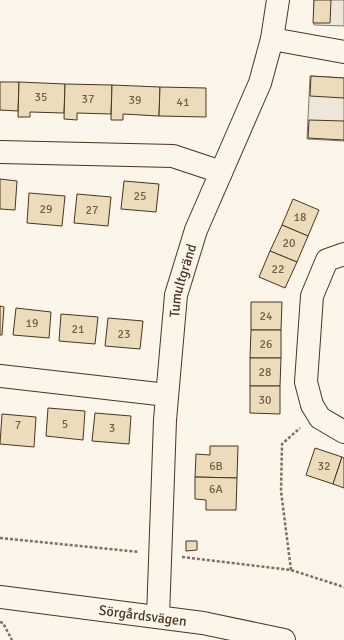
<svg xmlns="http://www.w3.org/2000/svg" width="344" height="640" viewBox="0 0 344 640" font-family="Signika,sans-serif">
	<rect width="100%" height="100%" fill="#fbf6e9"/>
	<g fill="#ede7d9" stroke="#887966">
		<polygon points="314,0 344,0 344,26 314,25"/>
		<polygon points="310,76 344,78 344,141 307,139"/>
	</g>
	<g fill="#ecdcbc" stroke="#4a3520">
		<polygon points="314,0 331,0 330,23 313,23"/>
		<polygon points="311,76 344,78 344,98 310,96"/>
		<polygon points="0,82 19,82 18,111 0,110"/>
		<polygon points="19,82 65,84 64,113 30,112 30,117 18,117"/>
		<polygon points="65,84 112,85 111,114 77,113 77,120 64,119"/>
		<polygon points="112,85 160,87 159,116 123,114 123,120 111,120"/>
		<polygon points="160,87 206,88 206,117 159,116"/>
		<polygon points="309,120 344,121 344,140 308,138"/>
		<polygon points="0,179 17,181 15,210 0,209"/>
		<polygon points="124,181 159,184 156,212 121,209"/>
		<polygon points="29,193 65,196 62,226 27,223"/>
		<polygon points="77,194 111,197 108,226 74,223"/>
		<polygon points="293,199 319,210 308,236 282,225"/>
		<polygon points="282,225 308,236 297,262 270,251"/>
		<polygon points="270,251 297,262 285,288 259,277"/>
		<polygon points="251,302 282,302 281,330 251,330"/>
		<polygon points="0,306 4,307 2,335 0,335"/>
		<polygon points="16,308 51,312 49,338 13,335"/>
		<polygon points="61,314 98,317 95,344 59,341"/>
		<polygon points="108,318 143,321 140,349 105,346"/>
		<polygon points="251,330 281,330 281,358 250,358"/>
		<polygon points="250,358 281,358 280,386 250,386"/>
		<polygon points="250,386 280,386 280,414 250,413"/>
		<polygon points="48,408 85,411 83,440 46,436"/>
		<polygon points="95,413 131,416 129,444 92,441"/>
		<polygon points="2,414 36,417 34,447 0,444"/>
		<polygon points="210,446 238,446 237,478 195,477 196,454 210,455"/>
		<polygon points="315,448 342,457 333,484 306,475"/>
		<polygon points="342,457 344,458 344,488 333,484"/>
		<polygon points="195,477 237,478 236,510 206,510 206,500 195,499"/>
		<polygon points="186,541 197,541 197,550 186,551"/>
	</g>
	<g fill="none" stroke-linecap="round" stroke-linejoin="round">
		<g stroke="#4a3520" stroke-width="24">
			<g id="minor">
				<polyline points="272,39 344,52"/>
				<polyline points="0,152 173,156 221,172"/>
				<polyline points="344,254 327,260 312,296 306,382 312,405 320,418 344,432"/>
				<polyline points="0,376 167,395"/>
				<path id="s1" d="M0,597L203,623L284,640"/>
				<path id="s2" d="M158,617L165,420L176,295L196,230L260,83L272,39L278,0"/>
			</g>
		</g>
		<g stroke="#7f6f5c" stroke-width="2.5" stroke-dasharray="3 2" stroke-linecap="butt">
			<polyline points="0,538 139,552"/>
			<polyline points="182,557 291,570 344,587"/>
			<polyline points="291,570 281,491 282,444 300,428"/>
			<polyline points="0,622 3,623 12,640"/>
		</g>
		<use href="#minor" stroke="#fbf6e9" stroke-width="22"/>
	</g>
	<g text-anchor="middle" dominant-baseline="central" stroke-width="3" stroke-linejoin="round" paint-order="stroke">
		<g font-size="12" fill="#725f47">
			<text x="41" y="97">35</text>
			<text x="88" y="99">37</text>
			<text x="135" y="100">39</text>
			<text x="183" y="102">41</text>
			<text x="140" y="196">25</text>
			<text x="46" y="209">29</text>
			<text x="92" y="210">27</text>
			<text x="300" y="217">18</text>
			<text x="289" y="243">20</text>
			<text x="278" y="269">22</text>
			<text x="266" y="316">24</text>
			<text x="32" y="323">19</text>
			<text x="78" y="329">21</text>
			<text x="124" y="334">23</text>
			<text x="266" y="344">26</text>
			<text x="265" y="372">28</text>
			<text x="265" y="400">30</text>
			<text x="65" y="424">5</text>
			<text x="18" y="425">7</text>
			<text x="112" y="428">3</text>
			<text x="216" y="466">6B</text>
			<text x="324" y="466">32</text>
			<text x="216" y="489">6A</text>
		</g>
		<g font-size="14" fill="#4a3520" stroke="#fbf6e9">
			<text stroke="none"><textPath href="#s2" startOffset="338">Tumultgränd</textPath></text>
			<text stroke="none"><textPath href="#s1" startOffset="144">Sörgårdsvägen</textPath></text>
		</g>
	</g>
</svg>
